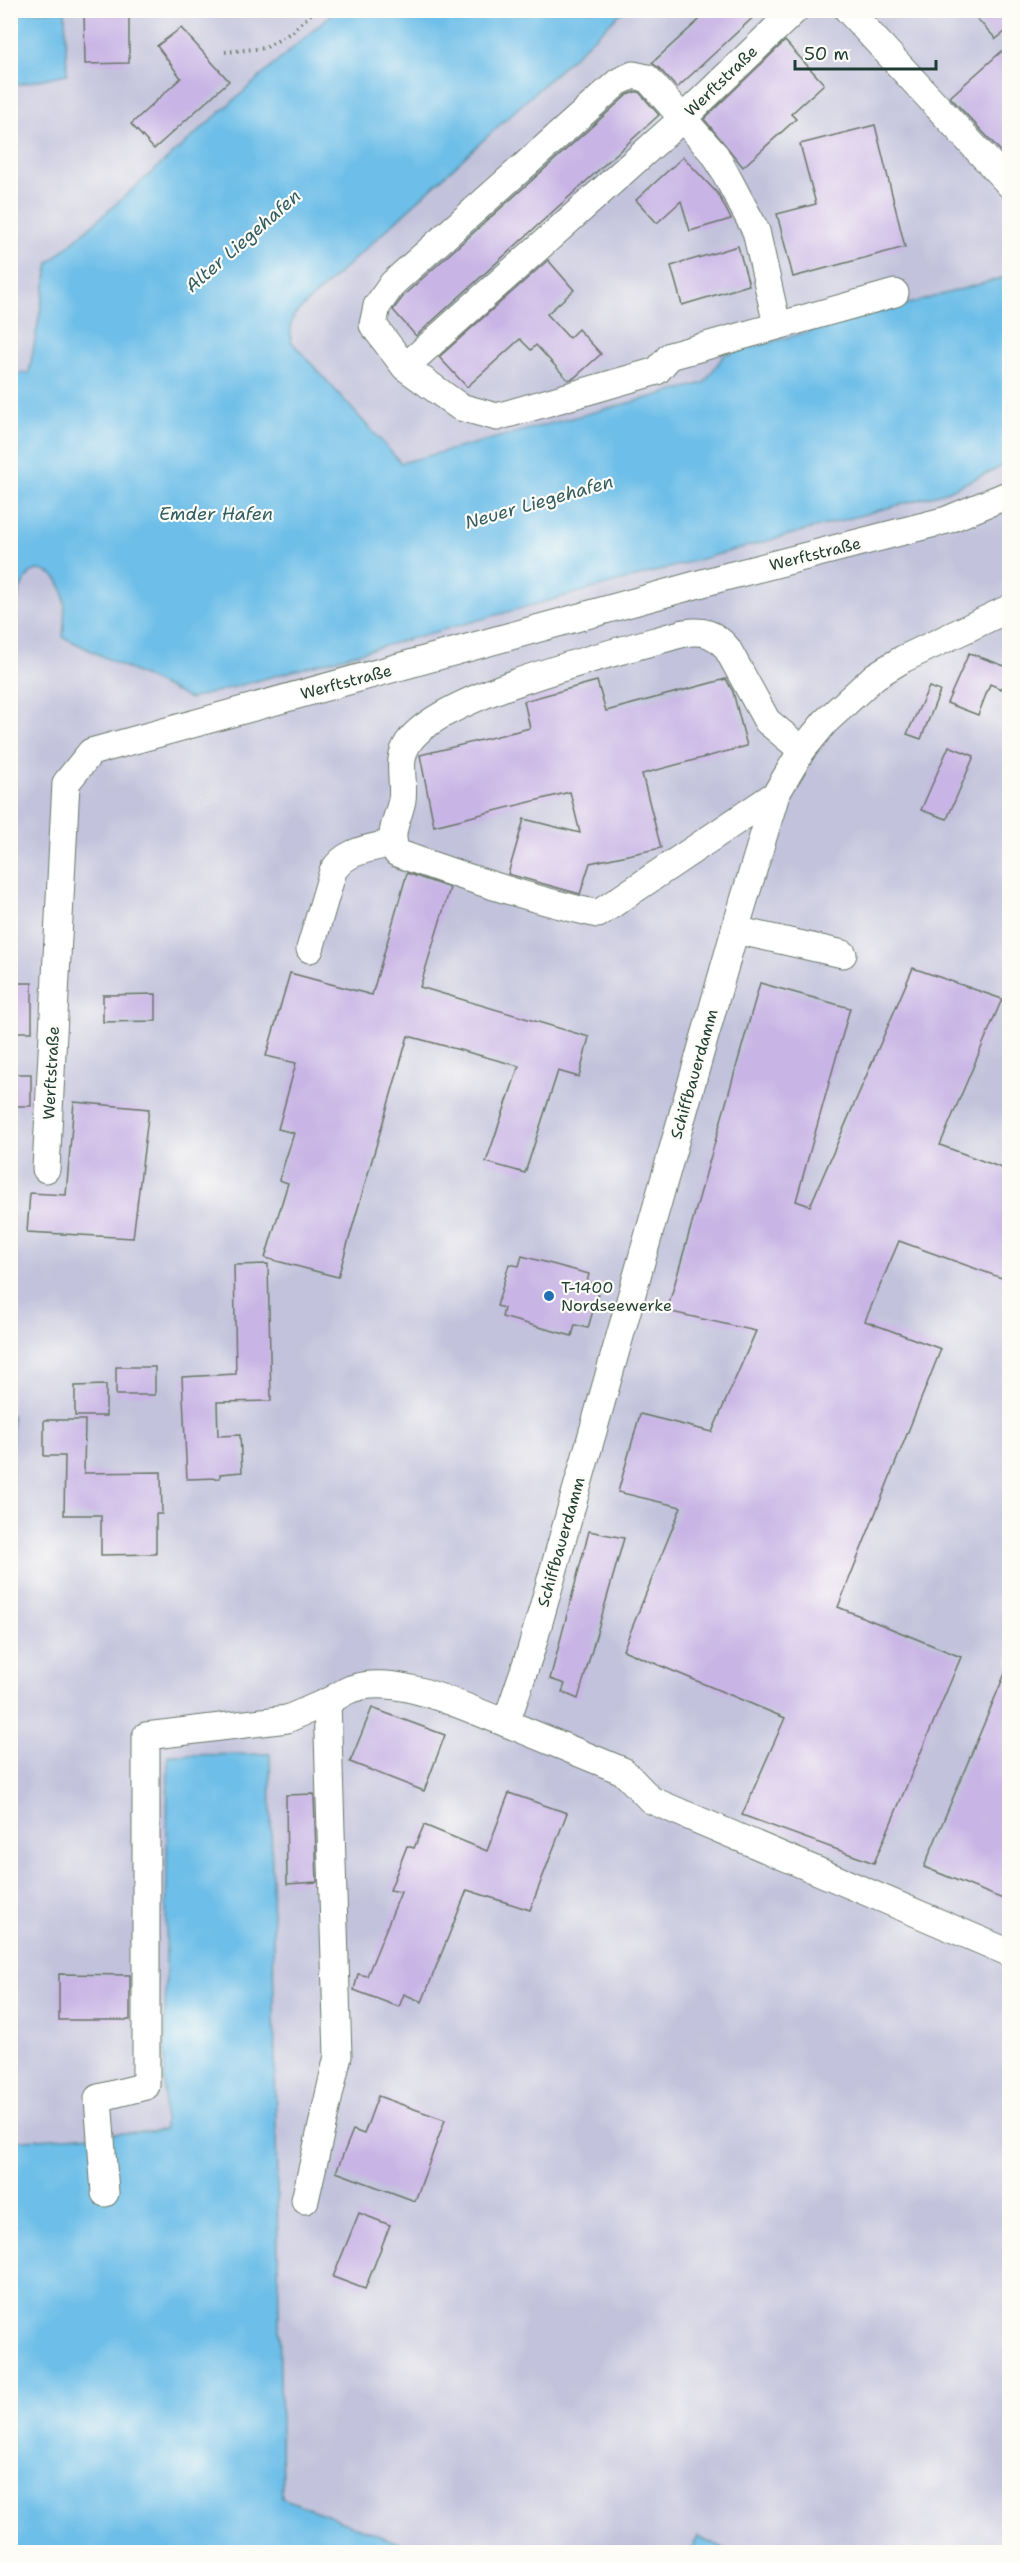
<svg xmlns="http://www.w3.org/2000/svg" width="1020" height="2563" viewBox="0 0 1020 2563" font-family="'Shantell Sans',sans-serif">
	<rect width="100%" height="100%" fill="#fdfcf7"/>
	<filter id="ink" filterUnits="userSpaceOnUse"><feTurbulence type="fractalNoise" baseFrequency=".0167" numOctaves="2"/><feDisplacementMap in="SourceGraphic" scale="12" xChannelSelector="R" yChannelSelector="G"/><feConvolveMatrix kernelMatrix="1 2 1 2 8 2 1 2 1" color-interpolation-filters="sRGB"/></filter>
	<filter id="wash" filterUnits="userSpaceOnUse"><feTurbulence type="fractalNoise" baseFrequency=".008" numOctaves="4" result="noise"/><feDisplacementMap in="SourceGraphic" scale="24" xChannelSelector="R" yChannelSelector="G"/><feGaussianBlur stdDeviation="1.35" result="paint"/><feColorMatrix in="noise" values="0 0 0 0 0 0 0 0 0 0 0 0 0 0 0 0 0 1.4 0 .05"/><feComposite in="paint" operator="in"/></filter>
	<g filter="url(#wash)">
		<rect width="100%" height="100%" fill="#f2e5cb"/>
		<g fill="#c2c2dc">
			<polygon points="65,11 335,11 49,263 29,374 11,374 10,86 67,74"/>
			<polygon points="624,11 1009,11 1009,276 724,355 705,383 401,463 291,341 291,323 294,314"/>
			<polygon points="1009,463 1009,2540 991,2552 729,2552 698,2537 689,2552 422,2552 282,2499 270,1754 168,1755 164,2130 11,2141 10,626 20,589 30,573 37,570 47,571 55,575 63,593 64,637 190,699 946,492"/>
		</g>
		<g fill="#6dbee8" stroke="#467e8e" stroke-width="1.5">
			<path d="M624,10L294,315L291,324V341L401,463L704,383L724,355L1009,276V463L946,492L190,699L63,637C65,612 71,572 37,570L30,573L20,589L11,626V374L29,373L49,263L335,11Z"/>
			<polygon points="10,11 65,11 67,74 11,86"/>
			<polygon points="11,1415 12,1415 11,1797 10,1415"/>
			<polygon points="270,1754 282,2498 422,2552 11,2552 11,2141 164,2130 168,1755"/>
			<polygon points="698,2537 729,2552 689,2552"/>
		</g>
		<g id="blocks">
			<g fill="#c9b5e5">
				<polygon points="84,10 129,10 129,63 85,64"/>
				<polygon points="710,10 761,10 677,88 659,68 652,63"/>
				<polygon points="969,10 1010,10 1010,28 996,39"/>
				<polygon points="181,28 229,81 154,149 131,124 181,78 157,46"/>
				<polygon points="785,41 824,84 791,114 796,119 743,167 704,119"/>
				<polygon points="1002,51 1010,59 1010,161 950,97"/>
				<polygon points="635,92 639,92 659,115 416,336 393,310 405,294 627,95"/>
				<polygon points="875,125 905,247 793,277 777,214 816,204 800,144"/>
				<polygon points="683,157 718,194 731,219 690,231 681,201 657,223 636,200"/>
				<polygon points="738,246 749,285 682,305 671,266"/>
				<polygon points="548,260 574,290 547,314 569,338 578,329 601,354 574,378 568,380 536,345 531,350 520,339 467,387 439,357"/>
				<polygon points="969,653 1010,668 1001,689 990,684 978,715 947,703"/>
				<polygon points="726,679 733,692 747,746 642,774 661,848 590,863 580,894 508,874 524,819 580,833 570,792 434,826 420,755 530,728 524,701 597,681 606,711"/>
				<polygon points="929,687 940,691 921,739 907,734"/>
				<polygon points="949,746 974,756 947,819 921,810"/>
				<polygon points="407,873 450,888 420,987 589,1037 579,1077 558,1071 525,1173 486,1162 519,1066 408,1036 338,1277 265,1258 288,1183 279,1180 294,1133 278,1129 296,1063 266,1056 290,973 372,995"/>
				<polygon points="913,968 1002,999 940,1145 1010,1171 1010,1281 899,1241 865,1321 941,1349 838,1607 961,1657 874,1863 742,1815 785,1718 623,1650 681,1507 618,1492 640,1414 712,1432 756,1331 667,1311 760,983 850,1008 796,1201 810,1206"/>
				<rect x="10" y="983" width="22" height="49"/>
				<polygon points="156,994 156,1021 103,1022 103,995"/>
				<rect x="10" y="1074" width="21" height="32"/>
				<polygon points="74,1102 149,1109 133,1238 27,1232 30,1193 66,1195"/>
				<polygon points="522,1256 589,1274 587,1282 600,1286 588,1328 575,1325 572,1336 502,1317 504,1308 497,1306 509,1264 519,1266"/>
				<polygon points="268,1264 271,1401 217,1402 218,1436 240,1435 242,1472 220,1474 220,1478 187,1479 182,1377 236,1374 234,1265"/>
				<rect x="116" y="1367" width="39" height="28"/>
				<polygon points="106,1385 106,1416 75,1416 75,1386"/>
				<polygon points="44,1420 85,1420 84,1473 161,1472 162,1514 156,1514 156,1554 101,1555 101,1515 64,1515 65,1456 44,1456"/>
				<polygon points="589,1531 624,1538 578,1699 562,1692 565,1684 550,1679"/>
				<polygon points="1009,1664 1010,1664 1010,1902 924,1867"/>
				<polygon points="372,1708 445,1735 424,1791 350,1762"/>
				<polygon points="509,1793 567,1813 530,1910 467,1890 422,2002 404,1994 399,2007 354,1990 358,1974 367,1976 401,1892 390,1890 407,1846 414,1848 424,1825 487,1851"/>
				<polygon points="314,1794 317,1882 287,1884 286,1795"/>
				<polygon points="59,1974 130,1975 130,2020 59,2020"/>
				<polygon points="378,2096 445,2120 415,2201 336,2172 353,2130 364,2134"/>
				<polygon points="359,2213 390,2225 365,2289 333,2277"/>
			</g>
		</g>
	</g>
	<g filter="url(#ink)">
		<use href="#blocks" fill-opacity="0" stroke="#697869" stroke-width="1.5"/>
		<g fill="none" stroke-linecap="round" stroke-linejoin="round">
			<g stroke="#697869" stroke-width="29">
				<g id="minor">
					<polyline points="848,10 1010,185"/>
					<polyline points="777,325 756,231 716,156 647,78 633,75 618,82 393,283 377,306 373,325 405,367 460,407 497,417 657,371 670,356 895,293"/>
					<polyline points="405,367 682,119 795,10"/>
					<path d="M776,794L598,914C529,899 463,877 397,853C387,834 398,820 402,800C405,781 396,761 408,743C439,694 625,650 684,633C703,630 714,633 727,648L767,721L802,750"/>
					<polyline points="735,930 843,954"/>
					<path d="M310,949L333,871C346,850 369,849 392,843"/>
					<polyline points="46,1169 66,783 91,752 717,579 947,520 1010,494"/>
					<polyline points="506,1723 623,1771 651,1800 1010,1953"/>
					<polyline points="105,2193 98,2098 146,2086 146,1736 287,1719 327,1702"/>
					<path d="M305,2200L338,2056L327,1702C335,1698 343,1692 351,1689C398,1673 462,1707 506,1723L531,1650L735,930L776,794L802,750L825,722L875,676L903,659L1010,608"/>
				</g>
			</g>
			<polyline stroke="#697869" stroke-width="4" stroke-dasharray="1.5 4.5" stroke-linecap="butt" points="225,52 265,48 292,32 315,10"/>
			<use href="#minor" stroke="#fff" stroke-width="27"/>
		</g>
	</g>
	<circle fill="#1f6fb2" stroke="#fdfcf7" stroke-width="2" cx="549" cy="1296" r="6"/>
	<g text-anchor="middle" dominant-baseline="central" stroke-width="4.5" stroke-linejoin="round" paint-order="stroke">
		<g font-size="16" fill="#1f3d34" stroke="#fdfcf7">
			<text transform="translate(721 81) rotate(-44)">Werftstraße</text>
			<text transform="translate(815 554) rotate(-14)">Werftstraße</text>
			<text transform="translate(346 682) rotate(-15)">Werftstraße</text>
			<text transform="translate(51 1073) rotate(-87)">Werftstraße</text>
			<text transform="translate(694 1074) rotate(-74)">Schiffbauerdamm</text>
			<text transform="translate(561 1542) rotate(-74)">Schiffbauerdamm</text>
		</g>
		<g font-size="16" fill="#1f3d34" stroke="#fdfcf7" text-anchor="start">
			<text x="561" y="1287">T-1400<tspan x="561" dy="18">Nordseewerke</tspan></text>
		</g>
		<g font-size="18" font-style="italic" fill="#325d61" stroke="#fdfcf7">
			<text transform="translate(243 241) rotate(-41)">Alter Liegehafen</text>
			<text transform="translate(539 502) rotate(-16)">Neuer Liegehafen</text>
			<text x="216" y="514">Emder Hafen</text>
		</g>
	</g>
	<rect width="1020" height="2563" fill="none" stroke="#fdfcf7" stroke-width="36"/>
	<path d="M795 60v9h141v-9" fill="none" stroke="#1f3d34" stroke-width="3"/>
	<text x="804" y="60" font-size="18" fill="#1f3d34" stroke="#fdfcf7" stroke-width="4.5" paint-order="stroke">50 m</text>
</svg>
